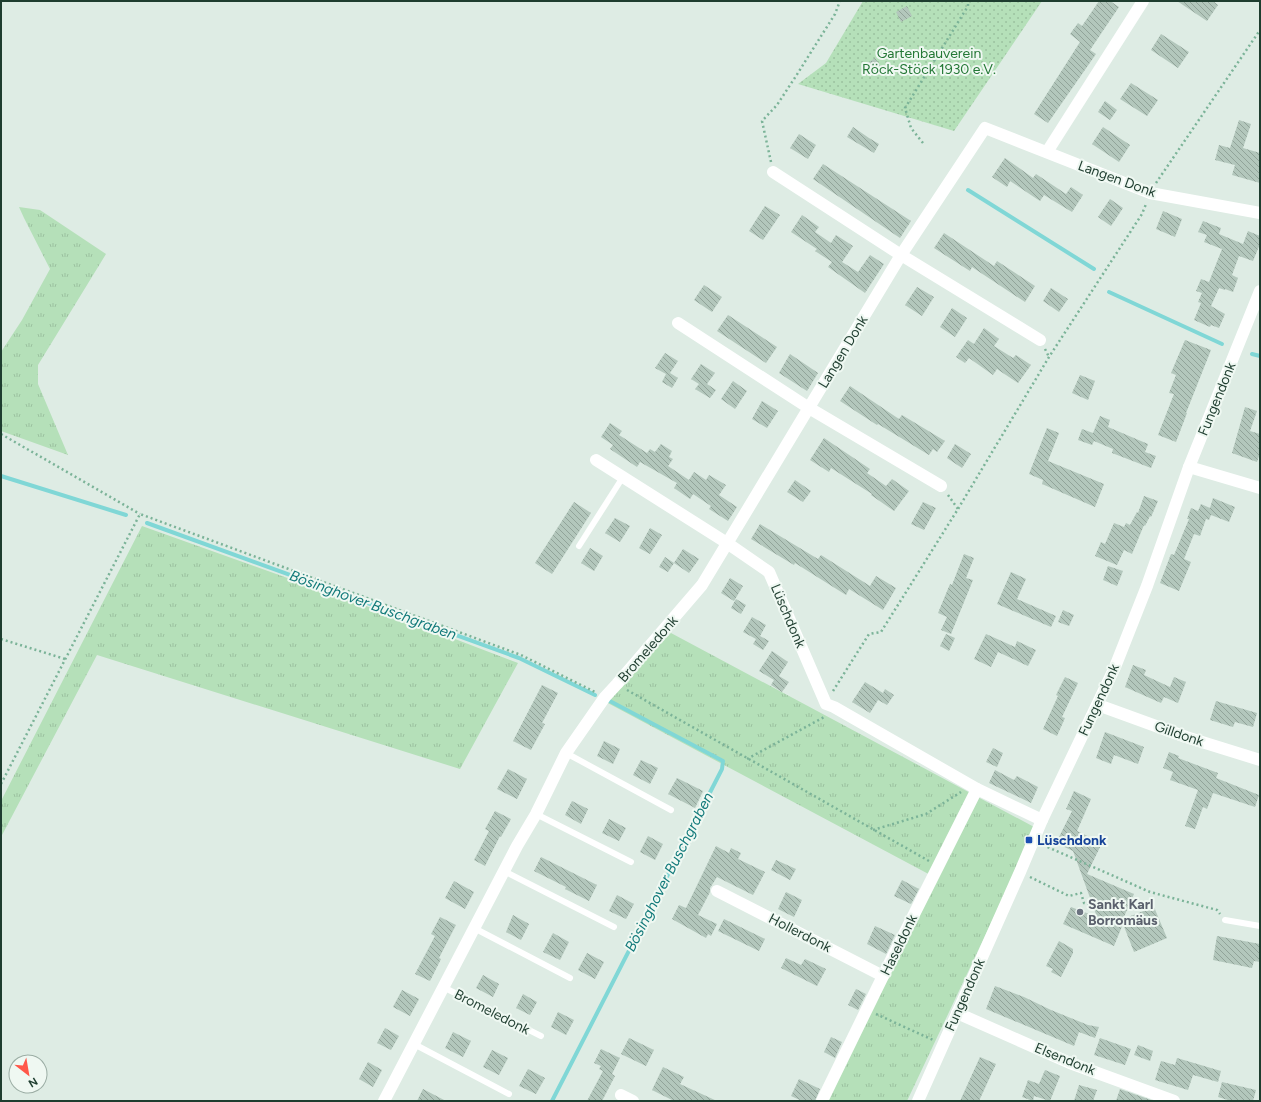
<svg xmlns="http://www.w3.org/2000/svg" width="1261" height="1102" viewBox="0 0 1261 1102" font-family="Figtree,sans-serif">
	<defs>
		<pattern id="grass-tufts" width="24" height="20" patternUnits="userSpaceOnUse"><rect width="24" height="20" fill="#b5e0b9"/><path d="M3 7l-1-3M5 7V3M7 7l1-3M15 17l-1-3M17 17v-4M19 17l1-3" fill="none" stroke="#9bc19f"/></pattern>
		<pattern id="garden-dots" width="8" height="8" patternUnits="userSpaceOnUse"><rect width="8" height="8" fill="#b5e0b9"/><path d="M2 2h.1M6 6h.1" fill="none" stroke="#9bc19f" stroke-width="1.8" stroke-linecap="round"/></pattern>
		<pattern id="building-back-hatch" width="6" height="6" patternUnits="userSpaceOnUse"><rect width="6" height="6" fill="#b3c7bc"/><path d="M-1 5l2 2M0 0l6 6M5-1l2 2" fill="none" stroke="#91a399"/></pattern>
	</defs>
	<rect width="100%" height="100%" fill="#deece4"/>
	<g fill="url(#grass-tufts)">
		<polygon points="19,207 40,210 106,254 38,365 38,384 68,455 1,431 1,352 22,320 50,269 24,218"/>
		<polygon points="142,526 413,623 518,663 460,769 97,655 1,837 1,801"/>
		<polygon points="671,633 1036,828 907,1101 826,1101 936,878 604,701"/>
	</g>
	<polygon fill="url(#garden-dots)" points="863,1 1042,1 954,131 798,84 826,63"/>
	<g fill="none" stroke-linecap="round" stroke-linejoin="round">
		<g stroke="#80d7d6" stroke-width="4">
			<polyline points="968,190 1094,269"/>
			<polyline points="1109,292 1222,344"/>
			<polyline points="1252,354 1260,356"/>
			<polyline points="1,476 126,515"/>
			<polyline points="147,523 519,658 595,695"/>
			<polyline points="552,1101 722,769 723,761 606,699"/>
		</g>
	</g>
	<g fill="url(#building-back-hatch)">
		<polygon points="1099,1 1110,1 1119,7 1090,50 1096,54 1048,123 1034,114 1080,42 1070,34 1078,23 1082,26"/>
		<polygon points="1177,1 1213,1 1218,5 1207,21"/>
		<polygon points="907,6 912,16 901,22 896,12"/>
		<polygon points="1161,34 1189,52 1178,68 1151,50"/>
		<polygon points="875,58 881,67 872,74 865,65"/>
		<polygon points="1131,83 1158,100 1147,116 1120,99"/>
		<polygon points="1105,101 1117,110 1110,120 1098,112"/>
		<polygon points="1239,120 1251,124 1243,148 1260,153 1260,183 1232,175 1235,165 1215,160 1219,145 1230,148"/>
		<polygon points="853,127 869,138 879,144 874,153 847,137"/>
		<polygon points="1103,127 1130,145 1119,162 1092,144"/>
		<polygon points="799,134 816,145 808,159 790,148"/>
		<polygon points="1005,158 1033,178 1036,174 1066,194 1071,187 1083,195 1072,212 1044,195 1040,201 1010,181 1007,187 992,177"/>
		<polygon points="823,164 911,221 900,238 813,179"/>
		<polygon points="1110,199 1123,208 1111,226 1098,217"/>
		<polygon points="765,206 780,215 763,240 749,231"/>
		<polygon points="1163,211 1182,219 1175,237 1156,229"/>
		<polygon points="802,215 819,227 815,232 831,243 836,235 853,246 842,262 858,272 870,255 884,264 865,293 828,267 832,262 815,251 817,249 791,232"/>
		<polygon points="1203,221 1221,228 1219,234 1243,244 1248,231 1260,236 1260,244 1253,261 1239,256 1232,275 1238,278 1233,292 1225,289 1225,290 1219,288 1211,306 1225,314 1219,328 1211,325 1210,327 1194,320 1201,303 1198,302 1202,293 1196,291 1201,279 1209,282 1222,249 1204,242 1207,235 1198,232"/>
		<polygon points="944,233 994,266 997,261 1035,286 1025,302 972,267 970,271 934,248"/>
		<polygon points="704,285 722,297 712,312 694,300"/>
		<polygon points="917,287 934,297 922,316 905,305"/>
		<polygon points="1051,288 1068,299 1059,312 1043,301"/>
		<polygon points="952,308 967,318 955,337 940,327"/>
		<polygon points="728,315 777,347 766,363 717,331"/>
		<polygon points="984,328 999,339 994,346 1013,358 1016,355 1031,365 1018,383 997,369 993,375 969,358 965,363 956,357 968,340 974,344"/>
		<polygon points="1185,340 1211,350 1186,413 1187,413 1176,442 1158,435 1174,394 1169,393 1176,375 1171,373"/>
		<polygon points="665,353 678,361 670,373 678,378 672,388 662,382 666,374 655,368"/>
		<polygon points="790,354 818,373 807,391 779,373"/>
		<polygon points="701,364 715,373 707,384 716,390 710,398 695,389 699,384 691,379"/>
		<polygon points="1080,375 1095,381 1088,400 1072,393"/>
		<polygon points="733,381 747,391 735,409 721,399"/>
		<polygon points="850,386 899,419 902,415 945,441 937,452 933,449 929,455 878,424 877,425 840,401"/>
		<polygon points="762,401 778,411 767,428 752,419"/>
		<polygon points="1245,407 1257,411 1250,431 1260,434 1260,453 1257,462 1232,453"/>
		<polygon points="1100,416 1110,420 1108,427 1148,444 1145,452 1156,456 1151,468 1112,453 1113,449 1094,441 1092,445 1078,440 1082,429 1093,433"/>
		<polygon points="610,423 622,431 619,435 647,453 650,449 655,452 661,444 672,451 669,457 673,459 668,466 689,480 694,472 706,480 709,475 726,485 719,495 737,507 728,521 709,509 711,506 693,494 690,499 674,488 677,483 640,462 637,467 610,449 613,445 601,437"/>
		<polygon points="1047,428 1059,433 1048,461 1104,484 1095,507 1042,484 1043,480 1029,474"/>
		<polygon points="824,438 870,469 867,473 886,486 892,479 909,491 894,511 871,495 872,494 831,468 829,472 810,460"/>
		<polygon points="955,444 971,454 962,468 947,458"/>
		<polygon points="795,480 811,491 803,502 787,492"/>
		<polygon points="1144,496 1158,501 1151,517 1150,516 1145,526 1144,525 1132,554 1124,550 1117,565 1095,556 1101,542 1105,544 1114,523 1124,527 1126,523 1130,525 1137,512 1138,513"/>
		<polygon points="1213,498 1235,507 1229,522 1211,515 1209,520 1206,519 1200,536 1194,534 1184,559 1191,562 1179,591 1160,583 1171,554 1174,555 1189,519 1187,519 1191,508 1198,511 1201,504 1210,508"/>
		<polygon points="574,502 591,513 552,574 535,563"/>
		<polygon points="923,502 936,508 924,530 911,524"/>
		<polygon points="615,518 630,526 620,542 605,533"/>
		<polygon points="760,524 818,559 821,555 870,586 876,576 896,588 883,610 849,589 846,595 795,563 794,565 751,539"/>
		<polygon points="650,528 662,535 650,554 639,548"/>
		<polygon points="590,548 603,556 594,571 581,563"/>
		<polygon points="683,549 699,559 689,573 674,563"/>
		<polygon points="964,554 974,558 966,578 973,580 951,634 941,630 947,617 938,613 950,584 952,585"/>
		<polygon points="665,557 674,563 668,572 659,567"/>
		<polygon points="1108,566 1123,571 1117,586 1103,580"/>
		<polygon points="1011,572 1026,579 1017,599 1056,616 1051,627 997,604"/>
		<polygon points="730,578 743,586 734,601 721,593"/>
		<polygon points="736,599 746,605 741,614 731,608"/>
		<polygon points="1063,610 1074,615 1069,626 1058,622"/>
		<polygon points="752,617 766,625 760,636 769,641 763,650 753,644 756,639 743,632"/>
		<polygon points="946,634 955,638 949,651 940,646"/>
		<polygon points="986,634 1015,647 1017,641 1036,650 1028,666 998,652 991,667 974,659"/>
		<polygon points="772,651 788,662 779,676 789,682 782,692 771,685 774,680 759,671"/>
		<polygon points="1133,665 1146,670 1144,675 1170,687 1174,677 1186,682 1178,703 1164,697 1161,703 1125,687"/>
		<polygon points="1065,677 1078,683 1062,717 1065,718 1057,736 1043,729 1058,696 1056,695"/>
		<polygon points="865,682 883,693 885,689 894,695 887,705 878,700 870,713 852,702"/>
		<polygon points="542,685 558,693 542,723 545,724 531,750 513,741"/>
		<polygon points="1216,701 1257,713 1253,727 1235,722 1233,727 1210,720"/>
		<polygon points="1105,732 1144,747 1138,764 1114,755 1111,764 1096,758"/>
		<polygon points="604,741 620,749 613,764 597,756"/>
		<polygon points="993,748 1003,753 997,767 986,762"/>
		<polygon points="1169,752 1179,756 1178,758 1218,773 1216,778 1259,795 1255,807 1213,793 1207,809 1203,807 1195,829 1185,826 1198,790 1170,780 1173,772 1163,768"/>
		<polygon points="641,760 658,768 650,784 633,775"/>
		<polygon points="508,769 527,779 517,799 497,789"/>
		<polygon points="995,770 1014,780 1017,776 1038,787 1031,803 989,783"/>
		<polygon points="677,778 703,791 695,808 668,794"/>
		<polygon points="1074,791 1091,799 1077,831 1102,843 1087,874 1134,894 1123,919 1154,907 1167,938 1134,952 1123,924 1114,946 1063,924 1071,907 1097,917 1073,851 1056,843 1072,811 1066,809"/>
		<polygon points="572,801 588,809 581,824 565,815"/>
		<polygon points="495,811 511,819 501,837 500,836 485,866 474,860 489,831 485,829"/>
		<polygon points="609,819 626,828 619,841 602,833"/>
		<polygon points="648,836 663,844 655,860 640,852"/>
		<polygon points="716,846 729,853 731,848 741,853 738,859 765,872 753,895 717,877 710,888 710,892 698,915 717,924 711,936 708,934 706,938 672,919 679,905 686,908"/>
		<polygon points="541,857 597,885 589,901 565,889 566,887 534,871"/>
		<polygon points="776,860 796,869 790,880 771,870"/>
		<polygon points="902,880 919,889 911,904 894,896"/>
		<polygon points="454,881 474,892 465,909 445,898"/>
		<polygon points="786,892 802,900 794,917 778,909"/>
		<polygon points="617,895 634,904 626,919 609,911"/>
		<polygon points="513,915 529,924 521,940 506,932"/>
		<polygon points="440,917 456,925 439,958 441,959 430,981 415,974 435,936 431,934"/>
		<polygon points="724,919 765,939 759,951 718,931"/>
		<polygon points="875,926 895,935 886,954 867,944"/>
		<polygon points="553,933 569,942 560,960 543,952"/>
		<polygon points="1217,936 1260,944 1260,962 1254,961 1252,968 1213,960"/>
		<polygon points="1059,941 1073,949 1073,953 1061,977 1051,972 1053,969 1046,966"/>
		<polygon points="587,953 604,962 595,979 578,970"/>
		<polygon points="786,958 801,965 805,959 826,969 817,986 781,968"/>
		<polygon points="483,975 499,984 493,997 476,988"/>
		<polygon points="995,986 1024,997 1051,1010 1088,1025 1099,1027 1095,1038 1079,1032 1074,1046 986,1009"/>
		<polygon points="856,989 866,994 858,1010 848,1005"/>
		<polygon points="402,990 419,999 410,1016 393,1007"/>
		<polygon points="523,994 537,1002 530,1015 516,1008"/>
		<polygon points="558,1012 574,1020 566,1035 551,1027"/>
		<polygon points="385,1028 399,1036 391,1050 377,1043"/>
		<polygon points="453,1032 471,1041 463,1057 445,1048"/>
		<polygon points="831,1037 842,1042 835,1058 824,1052"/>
		<polygon points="629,1038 654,1050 646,1066 621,1054"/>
		<polygon points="1100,1038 1131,1049 1125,1065 1094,1055"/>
		<polygon points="1138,1045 1153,1051 1150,1061 1134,1055"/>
		<polygon points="601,1049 620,1058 612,1074 615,1076 602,1101 587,1101 603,1071 599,1069 601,1066 594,1063"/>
		<polygon points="492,1050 508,1058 499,1075 483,1067"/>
		<polygon points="980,1057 996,1064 979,1101 960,1101"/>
		<polygon points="1177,1058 1221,1071 1218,1082 1193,1075 1188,1090 1155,1080 1161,1061 1175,1065"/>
		<polygon points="368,1062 382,1070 373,1087 359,1079"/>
		<polygon points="663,1067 684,1077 680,1084 717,1101 674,1101 652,1090"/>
		<polygon points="528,1069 545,1078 536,1094 519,1086"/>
		<polygon points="1045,1070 1060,1076 1050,1101 1034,1096 1033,1101 1022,1097 1028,1080 1039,1084"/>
		<polygon points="799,1079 820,1089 815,1101 802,1101 791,1096"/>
		<polygon points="1222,1082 1256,1090 1253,1101 1231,1101 1218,1097"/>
		<polygon points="1079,1085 1097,1090 1093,1101 1074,1101"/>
		<polygon points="423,1089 446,1101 417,1101"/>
		<polygon points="1120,1089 1151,1100 1151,1101 1116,1101"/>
	</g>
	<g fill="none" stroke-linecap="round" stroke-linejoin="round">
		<g stroke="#7bb398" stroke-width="2.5" stroke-dasharray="2 3" stroke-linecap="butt">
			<polyline points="923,143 911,128 905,108 968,6 968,1"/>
			<polyline points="771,162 762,121 777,105 796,76 835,14 840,1"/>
			<polyline points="1156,183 1260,30"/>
			<polyline points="1045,349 1049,357"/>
			<polyline points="1,434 140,514"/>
			<polyline points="948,495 958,509"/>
			<polyline points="1,639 65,659"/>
			<polyline points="627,690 929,861"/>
			<polyline points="833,691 869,634 881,632 958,509 1049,357 1142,214 1146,204"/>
			<polyline points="747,759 826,716"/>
			<polyline points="1,784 140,514 521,655 595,692"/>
			<polyline points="873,830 926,814 961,792"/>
			<polyline points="1043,845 1150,892 1217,910 1220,914"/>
			<polyline points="1030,877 1069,896 1081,893 1084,903 1101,911"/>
			<polyline points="876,1014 933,1040"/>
		</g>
		<g stroke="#fff" stroke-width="6">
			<polyline points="579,546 623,477"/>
			<polyline points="566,753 671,810"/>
			<polyline points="536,814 631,862"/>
			<polyline points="504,871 614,927"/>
			<polyline points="1225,920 1260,926"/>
			<polyline points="474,928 570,978"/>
			<polyline points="443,987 541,1036"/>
			<polyline points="414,1044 509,1094"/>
		</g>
		<g stroke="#fff" stroke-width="12">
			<polyline points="1047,152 1143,1"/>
			<polyline points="773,172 901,255 1040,340"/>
			<polyline points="678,323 809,408 941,486"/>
			<polyline points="596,460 727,543 769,572 826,704 834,707 977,789 1042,820"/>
			<polyline points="1189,467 1260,488"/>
			<polyline points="1098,705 1186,737 1260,760"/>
			<polyline points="717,891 883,976"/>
			<polyline points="957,1013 1070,1063 1174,1101"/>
			<polyline points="621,1095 633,1101"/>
			<polyline points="384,1101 517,846 536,814 566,753 605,697 617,684 702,585 901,255 985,128 1150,193 1260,213"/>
			<polyline points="822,1101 883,976 977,789"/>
			<polyline points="918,1101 1020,872 1042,820 1115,667 1147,586 1189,467 1260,291"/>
		</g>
	</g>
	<rect fill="#1a4fb4" stroke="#eff8f2" stroke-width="1.5" x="1025" y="836" width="8" height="8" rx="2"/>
	<circle fill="#6b7280" stroke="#eff8f2" stroke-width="1.5" cx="1080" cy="912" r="4"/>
	<g text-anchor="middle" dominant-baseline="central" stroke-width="4" stroke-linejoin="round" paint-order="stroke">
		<g font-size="14" fill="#247836" stroke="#eff8f2">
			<text x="929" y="53">Gartenbauverein<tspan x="929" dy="16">Röck-Stöck 1930 e.V.</tspan></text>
		</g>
		<g font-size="14" fill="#1e3d2f" stroke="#eff8f2">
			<text transform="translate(1117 179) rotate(20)">Langen Donk</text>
			<text transform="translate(843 352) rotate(-59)">Langen Donk</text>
			<text transform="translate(1217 399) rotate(-68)">Fungendonk</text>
			<text transform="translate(788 616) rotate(67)">Lüschdonk</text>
			<text transform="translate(648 649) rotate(-49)">Bromeledonk</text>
			<text transform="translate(1099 700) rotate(-65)">Fungendonk</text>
			<text transform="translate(1179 734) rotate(19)">Gilldonk</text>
			<text transform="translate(800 933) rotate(27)">Hollerdonk</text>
			<text transform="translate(899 945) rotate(-64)">Haseldonk</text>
			<text transform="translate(965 995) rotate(-66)">Fungendonk</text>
			<text transform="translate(492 1012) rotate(27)">Bromeledonk</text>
			<text transform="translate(1065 1059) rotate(22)">Elsendonk</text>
		</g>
		<g font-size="14" font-weight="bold" fill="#164399" stroke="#eff8f2" text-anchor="start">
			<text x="1037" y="840">Lüschdonk</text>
		</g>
		<g font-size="14" font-weight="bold" fill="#5b616d" stroke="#eff8f2" text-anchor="start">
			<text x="1088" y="904">Sankt Karl<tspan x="1088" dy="16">Borromäus</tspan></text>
		</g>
		<g font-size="15" font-style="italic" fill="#127a7a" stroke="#eff8f2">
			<text transform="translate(373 605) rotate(20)">Bösinghover Buschgraben</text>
			<text transform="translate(669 872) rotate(-63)">Bösinghover Buschgraben</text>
		</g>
	</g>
	<rect width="1261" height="1102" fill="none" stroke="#1e3d2f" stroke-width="4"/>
	<g transform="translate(28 1074) rotate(149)"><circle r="19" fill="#eff8f2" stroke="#9bada4"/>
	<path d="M0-3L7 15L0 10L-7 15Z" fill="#ff5749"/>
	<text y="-6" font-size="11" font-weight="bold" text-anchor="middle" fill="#1e3d2f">N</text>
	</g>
</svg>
